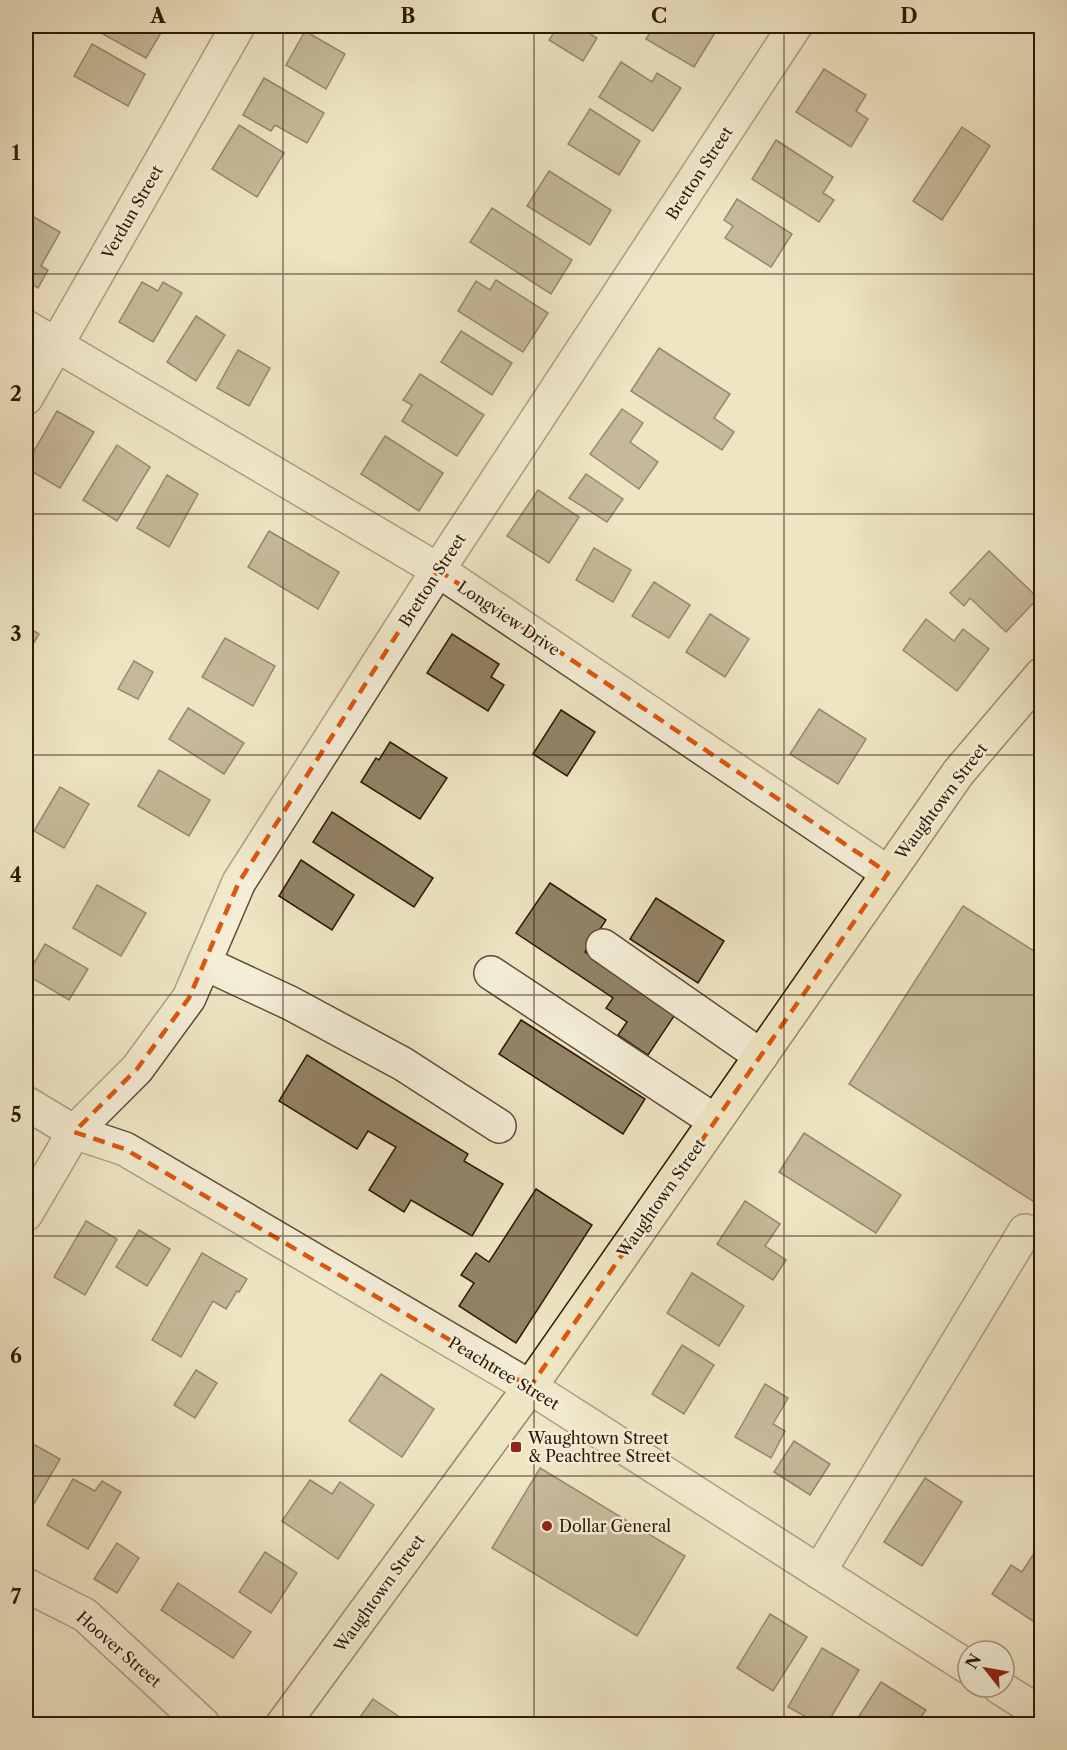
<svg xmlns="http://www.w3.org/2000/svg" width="1067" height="1750" viewBox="0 0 1067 1750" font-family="'Libre Caslon Text',serif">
	<rect width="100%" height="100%" fill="#eee5c3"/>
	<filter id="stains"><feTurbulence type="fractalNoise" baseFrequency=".00333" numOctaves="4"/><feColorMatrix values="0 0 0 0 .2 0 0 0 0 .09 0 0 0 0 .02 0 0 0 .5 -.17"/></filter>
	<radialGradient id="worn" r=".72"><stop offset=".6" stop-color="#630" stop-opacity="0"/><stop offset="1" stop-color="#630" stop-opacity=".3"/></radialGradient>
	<g fill="#928367" stroke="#2f1803" stroke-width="1.5">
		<polygon points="93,26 165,26 146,58 92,28"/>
		<polygon points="558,26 577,26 597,38 583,61 549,40"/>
		<polygon points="654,26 706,26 716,31 694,67 646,39"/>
		<polygon points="305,31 345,54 326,89 286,65"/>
		<polygon points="92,44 145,74 128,106 74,76"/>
		<polygon points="621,62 652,82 657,73 681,88 653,131 599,97"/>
		<polygon points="824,69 866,95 856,111 868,119 851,147 796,112"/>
		<polygon points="264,78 324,113 307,143 275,125 271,131 243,115"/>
		<polygon points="590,109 640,141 619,175 568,144"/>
		<polygon points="239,125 284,153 257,197 212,169"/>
		<polygon points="962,127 990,146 942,220 913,201"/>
		<polygon points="776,140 833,177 823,193 834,200 819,222 752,179"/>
		<polygon points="549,171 611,210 590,245 527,206"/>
		<polygon points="737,199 792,234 771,267 725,238 733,226 724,220"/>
		<polygon points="492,208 572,260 551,294 470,242"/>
		<polygon points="27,213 60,232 41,266 48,270 38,288 26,281"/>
		<polygon points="496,280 548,313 523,352 458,311 476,281 490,290"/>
		<polygon points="142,282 158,291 163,282 182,293 153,342 119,322"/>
		<polygon points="196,316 225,335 196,381 167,362"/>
		<polygon points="461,331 512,363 492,395 441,362"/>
		<polygon points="659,348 730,394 714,418 734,432 722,450 631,391"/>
		<polygon points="238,350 270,368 249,406 217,388"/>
		<polygon points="420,374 484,415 457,456 402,421 412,405 403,400"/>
		<polygon points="622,409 643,423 630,442 658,462 639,489 590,454"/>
		<polygon points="57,411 94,432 60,488 26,468 26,465"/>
		<polygon points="385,436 443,473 419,511 361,474"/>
		<polygon points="117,445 150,467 117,521 83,500"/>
		<polygon points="586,474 623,499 607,522 569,498"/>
		<polygon points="167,475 198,494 169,547 137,528"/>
		<polygon points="538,490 579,517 549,563 507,536"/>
		<polygon points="269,531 339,572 318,609 248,567"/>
		<polygon points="594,548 631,570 613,602 576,580"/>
		<polygon points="989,551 1038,598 1006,632 970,598 964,606 950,593"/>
		<polygon points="654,582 690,605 669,638 632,616"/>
		<polygon points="710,614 749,639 725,677 686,652"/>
		<polygon points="926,619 954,641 963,629 989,649 957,691 903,650"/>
		<polygon points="26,626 39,634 26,656"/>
		<polygon points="452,634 499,664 491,677 504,685 488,711 427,673"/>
		<polygon points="225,638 275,666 253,706 202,677"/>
		<polygon points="134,661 153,672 138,699 118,689"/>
		<polygon points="188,708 244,743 224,774 169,739"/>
		<polygon points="819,709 866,739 838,784 790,754"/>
		<polygon points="561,710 595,732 567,776 533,754"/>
		<polygon points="390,742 447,778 420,819 361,782 376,758 379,760"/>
		<polygon points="159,770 210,800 189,836 138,806"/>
		<polygon points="60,787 89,804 64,848 34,831"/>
		<polygon points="332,812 433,878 414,907 313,842"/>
		<polygon points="301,860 354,895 332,930 279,896"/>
		<polygon points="550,883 606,920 585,952 676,1013 648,1055 618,1035 627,1022 606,1008 613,998 516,933"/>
		<polygon points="97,885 146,913 121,956 73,928"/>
		<polygon points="656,898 724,941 698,983 630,939"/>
		<polygon points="963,906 1042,956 1042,1207 849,1084"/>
		<polygon points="45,944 88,969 69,1000 27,975"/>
		<polygon points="521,1020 645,1099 623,1134 499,1054"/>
		<polygon points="307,1055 468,1154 464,1161 503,1184 472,1236 411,1200 404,1212 369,1190 396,1147 368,1131 357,1149 279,1101"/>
		<polygon points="804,1133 901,1195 876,1233 779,1172"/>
		<polygon points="536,1189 592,1225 516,1343 459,1306 474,1283 461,1275 476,1253 489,1262"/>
		<polygon points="745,1201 780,1224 765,1246 786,1260 773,1280 717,1244"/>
		<polygon points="86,1221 117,1239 85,1295 54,1277"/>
		<polygon points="139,1230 170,1249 147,1286 116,1267"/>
		<polygon points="202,1253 247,1279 239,1292 237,1291 226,1309 213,1301 181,1357 152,1340"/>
		<polygon points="692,1273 744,1306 719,1346 667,1313"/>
		<polygon points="682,1345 714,1365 684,1414 652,1394"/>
		<polygon points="196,1370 217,1383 195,1418 174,1405"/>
		<polygon points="381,1374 434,1409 402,1457 349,1421"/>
		<polygon points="765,1384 788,1398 773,1424 785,1431 771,1458 735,1437"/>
		<polygon points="26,1440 60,1459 27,1516 26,1516"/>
		<polygon points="794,1441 830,1464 810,1495 774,1472"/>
		<polygon points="540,1468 685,1556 637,1636 492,1548"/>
		<polygon points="925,1478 962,1502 922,1566 884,1542"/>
		<polygon points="73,1479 95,1491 102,1481 121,1492 88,1549 47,1525"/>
		<polygon points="310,1480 332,1494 340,1482 374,1505 338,1559 282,1521"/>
		<polygon points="1042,1541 1042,1622 1039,1625 992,1594 1011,1565 1022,1572"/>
		<polygon points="117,1543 139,1558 117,1593 94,1579"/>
		<polygon points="265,1552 297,1573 271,1613 239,1592"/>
		<polygon points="178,1583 251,1632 233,1658 161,1610"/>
		<polygon points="770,1614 807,1637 773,1691 737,1668"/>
		<polygon points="822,1648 859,1670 827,1724 819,1724 788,1707"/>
		<polygon points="881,1682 926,1710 916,1724 854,1724"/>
		<polygon points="373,1699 410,1724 355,1724"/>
		<polygon points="123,1717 134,1724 118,1724"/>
	</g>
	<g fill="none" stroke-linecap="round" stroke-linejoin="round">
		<g stroke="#5f4b33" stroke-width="36">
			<g id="minor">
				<polyline points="26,327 438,570 888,873"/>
				<polyline points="26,398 238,26"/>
				<polyline points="603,946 761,1056"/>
				<polyline points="204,963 290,1003 403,1064 499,1126"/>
				<polyline points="491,973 715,1121"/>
				<polyline points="26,1103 74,1132 125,1149 530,1387 968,1667"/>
				<polyline points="26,1214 74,1132 137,1069 189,998 239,882 438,570 795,26"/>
				<polyline points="819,1572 1025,1231"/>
				<polyline points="26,1585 85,1615 203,1724"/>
				<polyline points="999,1687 1042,1714"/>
			</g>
		</g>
		<g stroke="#2f1803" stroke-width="36">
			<polyline id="major" points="283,1724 530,1387 958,773 1042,674"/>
		</g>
		<use href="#minor" stroke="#f4eed8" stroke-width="33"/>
		<use href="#major" stroke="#eee5c3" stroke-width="33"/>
	</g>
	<path d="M0 0H1067V1750H0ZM438,570L888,873L530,1387L125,1149L74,1132L137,1069L189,998L239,882Z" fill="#eee5c3" fill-opacity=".55" fill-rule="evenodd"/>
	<path fill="none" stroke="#df560c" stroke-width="4.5" stroke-dasharray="12 8" stroke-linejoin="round" d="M438,570L888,873L530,1387L125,1149L74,1132L137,1069L189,998L239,882Z"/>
	<path fill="none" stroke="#2f1803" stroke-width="1.5" stroke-opacity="0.55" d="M283,26V1724M534,26V1724M784,26V1724M26,274H1042M26,514H1042M26,755H1042M26,995H1042M26,1236H1042M26,1476H1042"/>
	<g fill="#8f2418" stroke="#f4eed8" stroke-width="2">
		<rect x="510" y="1441" width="12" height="12" rx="3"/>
		<circle cx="547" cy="1526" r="6"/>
	</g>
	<g text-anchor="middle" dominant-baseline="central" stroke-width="5" stroke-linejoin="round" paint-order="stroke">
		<g font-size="16" fill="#2f1803" stroke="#f4eed8">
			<text transform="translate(699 173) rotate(-57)">Bretton Street</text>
			<text transform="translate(132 212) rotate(-60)">Verdun Street</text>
			<text transform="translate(432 580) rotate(-57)">Bretton Street</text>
			<text transform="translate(509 618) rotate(34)">Longview Drive</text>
			<text transform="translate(941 801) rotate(-53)">Waughtown Street</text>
			<text transform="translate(661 1198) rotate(-55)">Waughtown Street</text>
			<text transform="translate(504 1373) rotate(31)">Peachtree Street</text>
			<text transform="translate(379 1593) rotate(-54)">Waughtown Street</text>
			<text transform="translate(119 1649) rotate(41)">Hoover Street</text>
		</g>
		<g font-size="16" fill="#2f1803" stroke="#f4eed8" text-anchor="start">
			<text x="528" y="1438">Waughtown Street<tspan x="528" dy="18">&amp; Peachtree Street</tspan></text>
			<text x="559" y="1526">Dollar General</text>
		</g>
	</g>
	<rect width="1067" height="1750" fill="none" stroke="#eee5c3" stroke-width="66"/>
	<g transform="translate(986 1669) rotate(301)"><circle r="28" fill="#f4eed8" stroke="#a59883" stroke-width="1.5"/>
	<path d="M0-4.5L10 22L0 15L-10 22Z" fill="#8f2418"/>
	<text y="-9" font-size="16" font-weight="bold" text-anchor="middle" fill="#2f1803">N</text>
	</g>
	<rect x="33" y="33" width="1001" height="1684" fill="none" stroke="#2f1803" stroke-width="2"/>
	<g font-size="20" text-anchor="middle" font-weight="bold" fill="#2f1803">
		<text x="158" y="23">A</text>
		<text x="408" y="23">B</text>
		<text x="659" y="23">C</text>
		<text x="909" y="23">D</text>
		<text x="16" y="160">1</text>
		<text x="16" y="401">2</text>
		<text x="16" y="641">3</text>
		<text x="16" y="882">4</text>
		<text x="16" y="1122">5</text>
		<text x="16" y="1363">6</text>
		<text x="16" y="1604">7</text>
	</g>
	<rect width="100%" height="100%" filter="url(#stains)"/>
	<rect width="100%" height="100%" fill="url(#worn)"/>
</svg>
